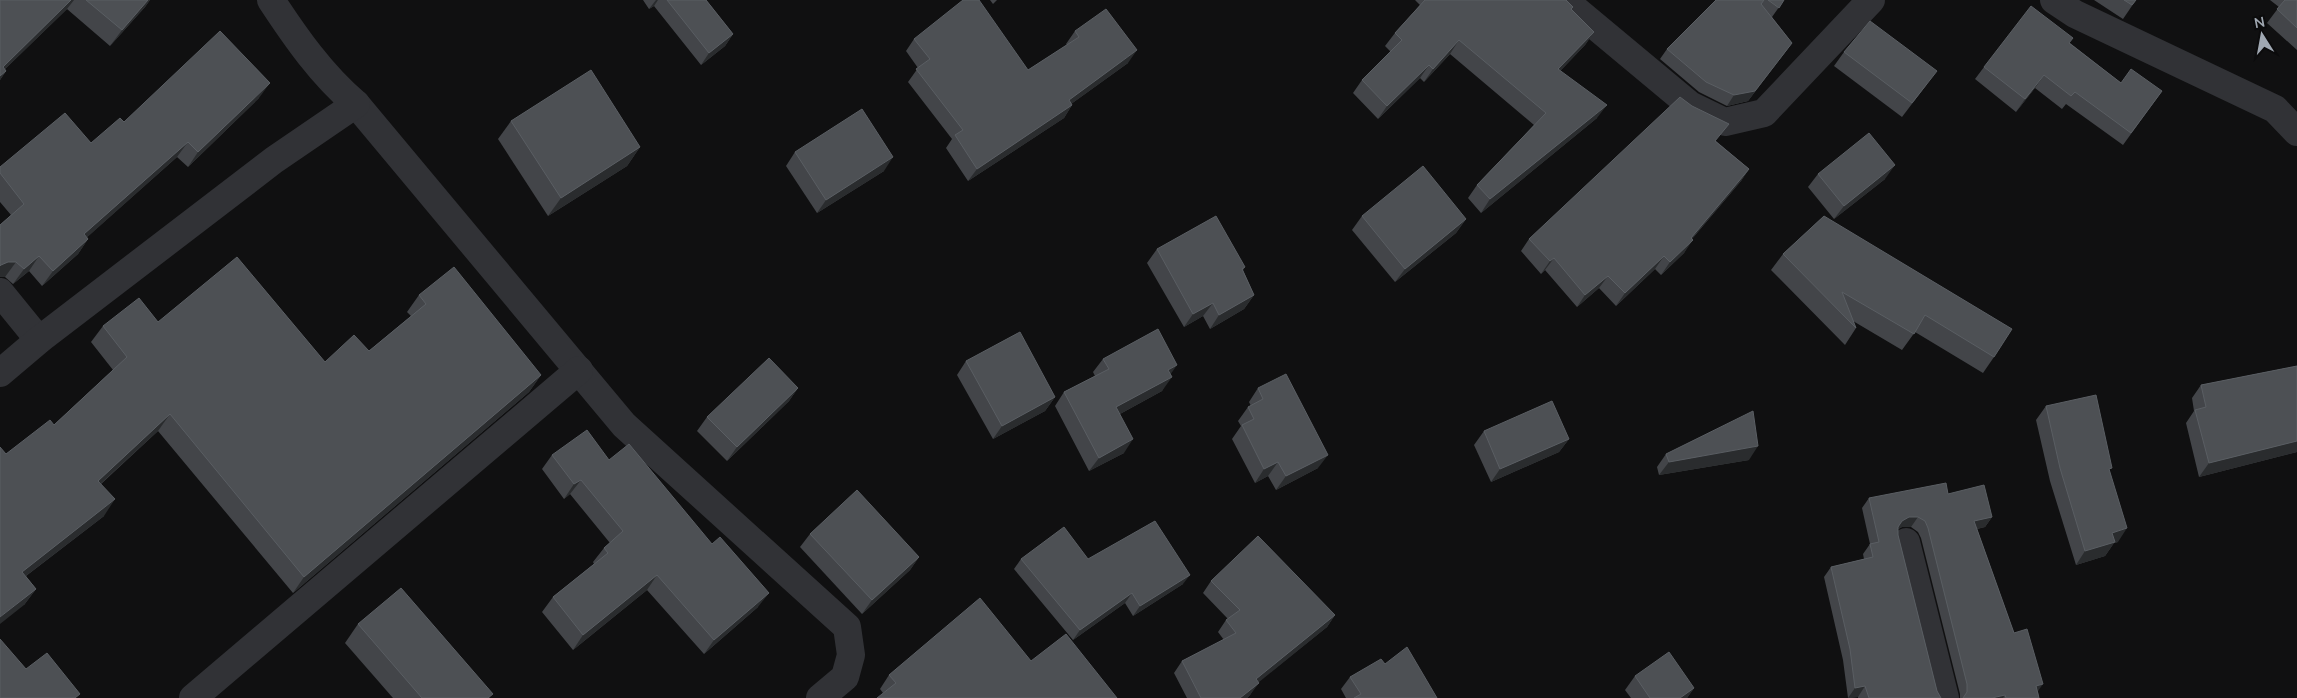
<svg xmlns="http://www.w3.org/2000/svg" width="2297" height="698" viewBox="0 0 2297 698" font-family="Mulish,sans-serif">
	<rect width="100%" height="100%" fill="#101011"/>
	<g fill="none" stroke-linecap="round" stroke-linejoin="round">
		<g stroke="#313236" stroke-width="28">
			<polyline points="1564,0 1690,105 1725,122 1764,113 1871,0"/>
			<polyline points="2054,0 2075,14 2275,109 2297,132"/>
			<polyline points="356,104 624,425 847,627 851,655 845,677 820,698"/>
			<polyline points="0,292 39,340"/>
			<path d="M0,373L39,340L274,160L356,104C321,74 296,38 271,0"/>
			<polyline points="1906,542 1945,698"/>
			<polyline points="193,698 579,370"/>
		</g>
	</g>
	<g fill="#434549">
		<polygon points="0,0 150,0 145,7 110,46 67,9 5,69 6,71 0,80"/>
		<polygon points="643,0 706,0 733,34 725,46 701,65 654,6 649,9"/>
		<polygon points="990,0 997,0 993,4"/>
		<polygon points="1415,0 1566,0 1571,10 1594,32 1585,45 1560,71 1597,118 1481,213 1468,198 1477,185 1534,125 1450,54 1424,82 1420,78 1378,119 1353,93 1362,80 1391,52 1385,46 1395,33 1420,5"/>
		<polygon points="1716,0 1784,0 1772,17 1792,43 1748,101 1727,106 1699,92 1660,59 1667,49"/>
		<polygon points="2094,0 2136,0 2123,19"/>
		<polygon points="2270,0 2297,0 2297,50 2267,23 2279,7"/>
		<polygon points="1075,31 1128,63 1071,104 1072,105 1064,118 968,181 946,148 952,139 908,82 918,68 906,51 914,39 1028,70 1067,45 1066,44"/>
		<polygon points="2070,43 2121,83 2162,91 2123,145 2066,104 2062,109 2035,88 2016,112 1975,79 1984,67"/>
		<polygon points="1844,52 1927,84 1902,117 1834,66"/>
		<polygon points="259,98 188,167 177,157 87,237 88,239 78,254 42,286 29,271 13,284 5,277 0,277 0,225 11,215 0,202 0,167 91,143 124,122"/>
		<polygon points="511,121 640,147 627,166 548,216 498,139"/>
		<polygon points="1716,141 1749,169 1741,181 1692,239 1684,253 1661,275 1655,269 1616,306 1599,288 1577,307 1545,270 1541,274 1521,251 1529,239"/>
		<polygon points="795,152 884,171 817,213 786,166"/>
		<polygon points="1818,174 1885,179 1834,219 1808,187"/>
		<polygon points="1362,216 1466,219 1456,233 1395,282 1352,230"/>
		<polygon points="1824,216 1994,357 1983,373 1915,332 1902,350 1853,321 1856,328 1845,345 1771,270 1783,254"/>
		<polygon points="1157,249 1245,267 1243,270 1254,295 1244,309 1210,329 1203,316 1184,327 1147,263"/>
		<polygon points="419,295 541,375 529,392 293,593 158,431 101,484 104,516 26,576 36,589 24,605 6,454 54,425 113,370 91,342 103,326 158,322 325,362 369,351 411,316 407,312"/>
		<polygon points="1103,359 1170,375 1162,391 1120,414 1124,453 1089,471 1055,406 1064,392 1095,376 1093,372"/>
		<polygon points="966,361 1055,397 1045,411 993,439 957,375"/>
		<polygon points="2297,366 2297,452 2199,477 2186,423 2194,411 2192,398 2201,385"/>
		<polygon points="798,388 789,401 727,461 697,431 707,417"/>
		<polygon points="1258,388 1318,468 1276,490 1268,476 1255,483 1232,439 1241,426 1238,421 1248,407 1251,406 1249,402"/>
		<polygon points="2046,406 2110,472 2118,542 2114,543 2105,556 2076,565 2050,481 2036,420"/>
		<polygon points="1484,431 1569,439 1559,452 1491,482 1474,445"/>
		<polygon points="1666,454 1749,460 1659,475 1657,467"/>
		<polygon points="552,455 609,460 758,607 704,654 647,590 573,650 542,612 553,597 594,564 593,562 604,548 610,543 570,494 564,499 542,469"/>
		<polygon points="1948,494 1992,517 1985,527 1977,529 2014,633 2038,692 2039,698 1960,698 1960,694 1921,538 1918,532 1911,527 1902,527 1898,529 1898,535 1937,691 1941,698 1858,698 1858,697 1848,698 1843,660 1824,577 1831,567 1864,559 1863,554 1870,544 1862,508 1869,498"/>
		<polygon points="810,534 919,557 910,570 862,614 800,547"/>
		<polygon points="1021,559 1088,559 1183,584 1133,616 1125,603 1073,640 1014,569"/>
		<polygon points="1211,581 1335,615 1327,627 1258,682 1250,695 1247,698 1187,698 1174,673 1182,661 1224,640 1218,632 1226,620 1228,619 1203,593"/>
		<polygon points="358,624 490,698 393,698 345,643"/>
		<polygon points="1031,661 883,693 880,689 889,675"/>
		<polygon points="1385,664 1437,698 1346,698 1341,689 1350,677"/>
		<polygon points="1635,676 1694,688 1687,698 1631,698 1625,690"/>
	</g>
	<g fill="#2a2c2e">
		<polygon points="71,0 74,0 67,9 0,74 3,67"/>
		<polygon points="148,0 150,0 145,7 110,46 122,30"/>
		<polygon points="656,0 658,0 654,6 649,9"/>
		<polygon points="1594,32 1585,45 1549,83 1558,69"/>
		<polygon points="733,34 725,46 701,65 709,53"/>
		<polygon points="1459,40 1450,54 1424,82 1433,69"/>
		<polygon points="1792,43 1748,101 1727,106 1734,95"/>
		<polygon points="1137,50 1128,63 1060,112 1069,100"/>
		<polygon points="1429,65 1420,78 1378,119 1387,106"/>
		<polygon points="6,71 0,80 0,76"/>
		<polygon points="2044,75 2035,88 2016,112 2025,99"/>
		<polygon points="270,83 259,98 188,167 198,152"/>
		<polygon points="1072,105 1064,118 968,181 977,169"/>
		<polygon points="1607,105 1597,118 1481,213 1490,199"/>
		<polygon points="188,142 177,157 74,249 84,234"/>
		<polygon points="640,147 627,166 548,216 561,198"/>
		<polygon points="893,157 884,171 817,213 826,200"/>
		<polygon points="1895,165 1885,179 1834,219 1844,206"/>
		<polygon points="1749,169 1741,181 1684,248 1693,240 1684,253 1661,275 1670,262 1691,238"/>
		<polygon points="1466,219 1456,233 1395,282 1405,269"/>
		<polygon points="88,239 78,254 42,286 53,271"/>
		<polygon points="39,256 29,271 13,284 24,269"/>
		<polygon points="1664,256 1655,269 1616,306 1625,293"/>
		<polygon points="1554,258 1545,270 1541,274 1550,261"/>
		<polygon points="8,262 16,262 5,277 0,277 0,266 1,265"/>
		<polygon points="1608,276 1599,288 1577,307 1585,295"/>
		<polygon points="1254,295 1244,309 1210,329 1219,315"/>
		<polygon points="1213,303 1203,316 1184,327 1193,314"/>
		<polygon points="1177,365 1168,378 1168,370"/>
		<polygon points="541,375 529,392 293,593 304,577"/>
		<polygon points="1172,377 1162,391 1107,421 1116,407"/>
		<polygon points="798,388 789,401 727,461 737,447"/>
		<polygon points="1055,397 1045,411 993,439 1002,426"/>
		<polygon points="170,414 158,431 86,497 98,481"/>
		<polygon points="1133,439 1124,453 1089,471 1099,458"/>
		<polygon points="1569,439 1559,452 1491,482 1500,469"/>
		<polygon points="2297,441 2297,452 2199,477 2209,463"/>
		<polygon points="1758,446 1749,460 1659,475 1669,462"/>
		<polygon points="1328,455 1318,468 1276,490 1286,476"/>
		<polygon points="1278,462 1268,476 1255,483 1264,469"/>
		<polygon points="581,480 570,494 564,499 574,484"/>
		<polygon points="115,499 104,516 10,588 22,572"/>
		<polygon points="1909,517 1918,517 1911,527 1902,527 1895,531 1902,521"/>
		<polygon points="1992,517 1985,527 1967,531 1974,521"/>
		<polygon points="2127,528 2118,542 2114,543 2105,556 2076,565 2085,551 2112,533"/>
		<polygon points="919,557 910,570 862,614 872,600"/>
		<polygon points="657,575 647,590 573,650 583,635"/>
		<polygon points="1190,575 1183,584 1133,616 1140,606"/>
		<polygon points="36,589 24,605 0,624 0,617"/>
		<polygon points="769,593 758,607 704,654 714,640"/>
		<polygon points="1132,593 1125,603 1073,640 1080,630"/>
		<polygon points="1335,615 1327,627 1248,691 1256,679"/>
		<polygon points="1259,683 1250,695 1247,698 1240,698"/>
		<polygon points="2043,684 2036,694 2036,686"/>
		<polygon points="1865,686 1858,697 1848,698 1855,688"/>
		<polygon points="1694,688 1687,698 1680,698"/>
		<polygon points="2005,695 2003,698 1992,698"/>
	</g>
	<g fill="#4d5054" stroke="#5a5e63">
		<polygon points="0,0 71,0 3,67 6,71 0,76"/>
		<polygon points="86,0 148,0 122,30"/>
		<polygon points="667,0 706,0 733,34 709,53"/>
		<polygon points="963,0 979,0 1028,70 1079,37 1075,31 1106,9 1137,50 1069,100 1072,105 977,169 955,135 963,130 916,69 930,59 914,39"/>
		<polygon points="1425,0 1566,0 1573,7 1571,9 1594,32 1558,69 1607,105 1490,199 1477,185 1546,113 1459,40 1433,69 1429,65 1387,106 1362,80 1402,40 1395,33"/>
		<polygon points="1716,0 1764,0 1761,4 1792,43 1755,91 1734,95 1706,82 1667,49"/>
		<polygon points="1768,0 1784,0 1779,8"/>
		<polygon points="2124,0 2136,0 2132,5"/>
		<polygon points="2285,0 2297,0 2297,28 2277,9"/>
		<polygon points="2031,6 2073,38 2069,43 2121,83 2131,69 2162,91 2131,133 2075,92 2071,96 2044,75 2025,99 1984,67"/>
		<polygon points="1870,21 1937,71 1912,103 1844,52"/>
		<polygon points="220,31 270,83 198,152 188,142 84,234 88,239 53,271 39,256 24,269 16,262 8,262 1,265 0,266 0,225 24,204 0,173 0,167 65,113 91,143 120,118 124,122"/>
		<polygon points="591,70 640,147 561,198 511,121"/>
		<polygon points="1680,97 1692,106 1729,124 1715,141 1749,169 1691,238 1693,240 1670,262 1664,256 1625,293 1608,276 1585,295 1554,258 1550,261 1529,239"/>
		<polygon points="862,109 893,157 826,200 795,152"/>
		<polygon points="1869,133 1895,165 1844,206 1818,174"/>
		<polygon points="1423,166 1466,219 1405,269 1362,216"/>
		<polygon points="1216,216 1245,267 1242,269 1254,295 1219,315 1213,303 1193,314 1157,249"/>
		<polygon points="1824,216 2012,329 1994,357 1925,315 1914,334 1842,292 1856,328 1783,254"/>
		<polygon points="237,257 325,362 354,335 369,351 426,304 419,295 454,267 541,375 304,577 170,414 98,481 115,499 22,572 36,589 0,617 0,447 6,454 50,420 54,425 127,357 103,326 139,298 158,322"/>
		<polygon points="1158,329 1177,365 1168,370 1172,377 1116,407 1133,439 1099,458 1064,392 1109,369 1103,359"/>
		<polygon points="1020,332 1055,397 1002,426 966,361"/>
		<polygon points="769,358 798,388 737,447 707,417"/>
		<polygon points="2297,366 2297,441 2209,463 2195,410 2206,407 2201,385"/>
		<polygon points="1286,374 1328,455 1286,476 1278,462 1264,469 1242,425 1254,419 1248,407 1263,399 1258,388"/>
		<polygon points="2096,395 2112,468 2109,469 2127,528 2112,533 2115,542 2085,551 2060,468 2046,406"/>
		<polygon points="1552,401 1569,439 1500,469 1484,431"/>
		<polygon points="1753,411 1758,446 1669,462 1666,454"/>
		<polygon points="587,430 609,460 629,444 712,544 720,537 769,593 714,640 657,575 583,635 553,597 608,553 604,548 623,531 581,480 574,484 552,455"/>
		<polygon points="1946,483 1948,494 1984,485 1992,517 1974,521 2014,633 2027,629 2043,684 2036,686 2039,698 2006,698 2005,695 1992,698 1963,698 1967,692 1967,684 1928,528 1925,521 1918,517 1909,517 1902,521 1898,527 1898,535 1937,691 1941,698 1869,698 1865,686 1855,688 1850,649 1831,567 1873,557 1870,544 1879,542 1869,498"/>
		<polygon points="857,490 919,557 872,600 810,534"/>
		<polygon points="1155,521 1190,575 1140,606 1132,593 1080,630 1021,559 1064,527 1088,559"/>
		<polygon points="1258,536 1335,615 1256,679 1259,683 1240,698 1201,698 1182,661 1236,633 1226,620 1240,610 1211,581"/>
		<polygon points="401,588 493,694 488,698 422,698 358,624"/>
		<polygon points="980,598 1031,661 1066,634 1117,698 877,698 896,683 889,675"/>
		<polygon points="0,639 26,669 47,653 80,694 75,698 0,698"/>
		<polygon points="1407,647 1437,698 1354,698 1361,694 1350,677 1381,659 1385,664"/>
		<polygon points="1669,652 1694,688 1680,698 1650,698 1635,676"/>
	</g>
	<g transform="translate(2262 35) rotate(349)" stroke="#0b0b0c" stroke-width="4" paint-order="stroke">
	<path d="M0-4L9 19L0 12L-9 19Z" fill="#a0a8b2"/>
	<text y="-8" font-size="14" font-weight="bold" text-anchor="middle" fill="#a0a8b2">N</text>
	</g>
</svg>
